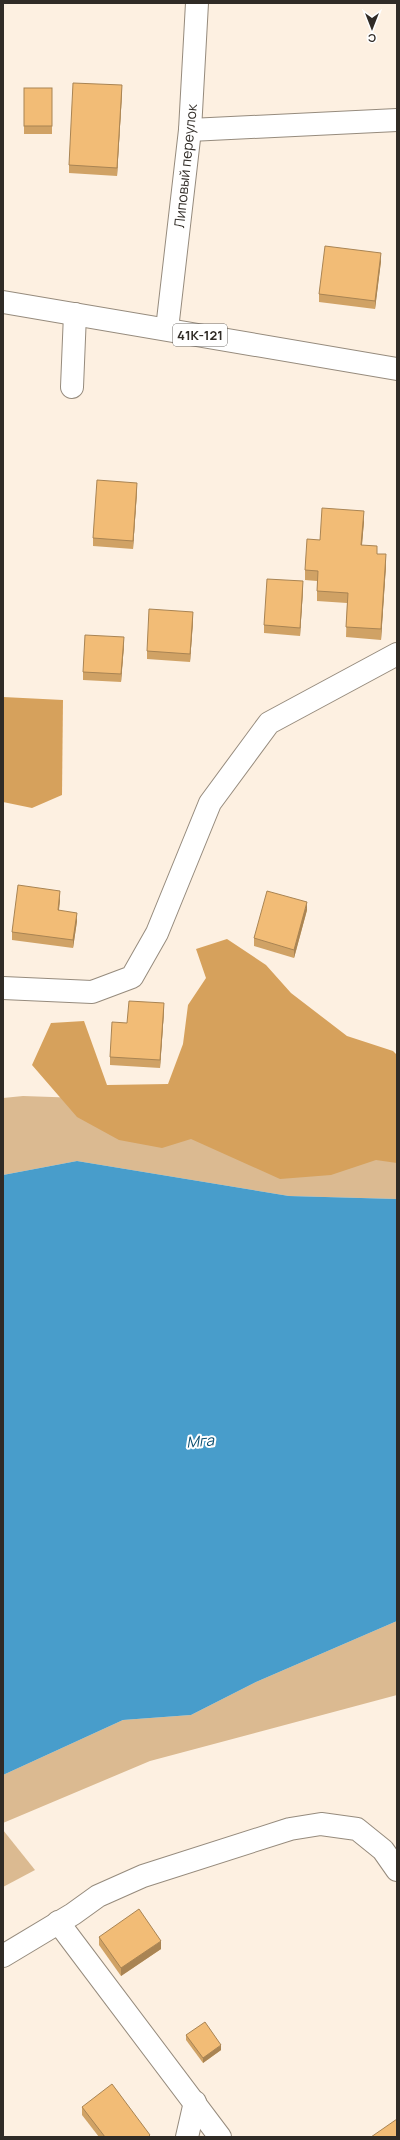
<svg xmlns="http://www.w3.org/2000/svg" width="400" height="2140" viewBox="0 0 400 2140" font-family="Manrope,sans-serif">
	<rect width="100%" height="100%" fill="#fdf0e1"/>
	<g fill="#dbba91">
		<polygon points="23,1096 397,1109 397,1199 289,1196 77,1161 3,1175 3,1098"/>
		<polygon points="397,1621 397,1695 150,1761 3,1823 3,1775 123,1720 191,1715 256,1682"/>
		<polygon points="3,1830 35,1870 3,1887"/>
	</g>
	<g fill="#d6a15c">
		<polygon points="3,697 63,700 62,795 32,808 3,802"/>
		<polygon points="227,939 266,965 291,993 347,1036 393,1051 397,1055 397,1163 376,1160 331,1175 280,1179 191,1139 162,1148 119,1140 77,1117 32,1065 51,1023 84,1021 107,1085 168,1084 183,1044 188,1005 206,978 196,949"/>
	</g>
	<polygon fill="#489dcb" points="77,1161 289,1196 397,1199 397,1621 256,1682 191,1715 123,1720 3,1775 3,1175"/>
	<g fill="none" stroke-linecap="round" stroke-linejoin="round">
		<g stroke="#968b7d" stroke-width="24">
			<g id="minor">
				<polyline points="190,130 397,120"/>
				<polyline points="167,329 190,130 197,3"/>
				<polyline points="72,387 75,314"/>
				<polyline points="3,988 92,992 132,977 157,933 210,803 269,723 397,654"/>
				<polyline points="58,1922 220,2137"/>
				<polyline points="3,1956 73,1914 98,1896 143,1876 290,1829 321,1824 357,1829 383,1850 397,1870"/>
				<polyline points="187,2137 195,2102"/>
			</g>
		</g>
		<g stroke="#968b7d" stroke-width="24">
			<polyline id="major" points="3,302 397,369"/>
		</g>
		<use href="#minor" stroke="#fff" stroke-width="22"/>
		<use href="#major" stroke="#fff" stroke-width="22"/>
	</g>
	<g fill="#d0a265">
		<rect x="24" y="88" width="28" height="46"/>
		<polygon points="122,93 117,176 69,173 69,165"/>
		<polygon points="381,261 375,309 319,302 319,294"/>
		<polygon points="137,491 133,549 93,546 93,538"/>
		<polygon points="364,521 362,545 377,554 386,565 381,640 346,637 347,603 317,601 317,581 305,580 305,570 320,540"/>
		<polygon points="303,589 300,636 264,633 264,625"/>
		<polygon points="193,621 190,662 147,659 147,651"/>
		<polygon points="124,645 121,682 83,680 83,672"/>
		<polygon points="60,899 59,910 77,921 73,948 12,940 12,932"/>
		<polygon points="307,910 294,958 254,946 254,938"/>
		<polygon points="164,1011 160,1068 110,1065 110,1057 127,1023"/>
		<polygon points="99,1937 161,1949 121,1976 99,1945"/>
		<polygon points="186,2035 221,2050 203,2063 186,2040"/>
		<polygon points="82,2107 150,2137 99,2137 82,2115"/>
	</g>
	<g fill="#a98453">
		<polygon points="122,85 122,93 117,176 117,168"/>
		<polygon points="381,253 381,261 375,309 375,301"/>
		<polygon points="137,483 137,491 133,549 133,541"/>
		<polygon points="364,511 364,521 361,555 361,545"/>
		<polygon points="386,554 386,565 381,640 381,629"/>
		<polygon points="303,581 303,589 300,636 300,628"/>
		<polygon points="193,612 193,621 190,662 190,654"/>
		<polygon points="124,637 124,645 121,682 121,674"/>
		<polygon points="60,891 60,899 58,918 58,910"/>
		<polygon points="307,902 307,910 294,958 294,950"/>
		<polygon points="77,913 77,921 73,948 73,940"/>
		<polygon points="164,1003 164,1011 160,1068 160,1060"/>
		<polygon points="161,1941 161,1949 121,1976 121,1968"/>
		<polygon points="221,2045 221,2050 203,2063 203,2058"/>
	</g>
	<g fill="#f2bc76" stroke="#a98453">
		<polygon points="73,83 122,85 117,168 69,165"/>
		<rect x="24" y="88" width="28" height="38"/>
		<polygon points="325,246 381,253 375,301 319,294"/>
		<polygon points="97,480 137,483 133,541 93,538"/>
		<polygon points="322,508 364,511 361,545 377,546 377,554 386,554 381,629 346,627 348,593 317,591 318,571 305,570 307,539 320,540"/>
		<polygon points="267,579 303,581 300,628 264,625"/>
		<polygon points="149,609 193,612 190,654 147,651"/>
		<polygon points="85,635 124,637 121,674 83,672"/>
		<polygon points="18,885 60,891 58,910 77,913 73,940 12,932"/>
		<polygon points="267,891 307,902 294,950 254,938"/>
		<polygon points="129,1001 164,1003 160,1060 110,1057 112,1022 127,1023"/>
		<polygon points="139,1909 161,1941 121,1968 99,1937"/>
		<polygon points="205,2022 221,2045 203,2058 186,2035"/>
		<polygon points="112,2084 150,2135 148,2137 105,2137 82,2107"/>
		<polygon points="397,2119 397,2137 371,2137"/>
	</g>
	<g text-anchor="middle" dominant-baseline="central" stroke-width="4" stroke-linejoin="round" paint-order="stroke">
		<rect fill="#fff" stroke="#6e6b67" stroke-width="1" x="173" y="324" width="54" height="22" rx="3"/>
		<g font-size="13" font-weight="bold" fill="#302b26">
			<text x="200" y="335">41К-121</text>
		</g>
		<g font-size="14" fill="#302b26" stroke="#fff">
			<text transform="translate(185 166) rotate(-84)">Липовый переулок</text>
		</g>
		<g font-size="15" font-style="italic" fill="#0c4f70" stroke="#fff">
			<text transform="translate(200 1441) rotate(-5)">Мга</text>
		</g>
	</g>
	<rect width="400" height="2140" fill="none" stroke="#302b26" stroke-width="8"/>
	<g transform="translate(372 28) rotate(180)" stroke="#ffffff" stroke-width="3" paint-order="stroke">
	<path d="M0-3L7 15L0 10L-7 15Z" fill="#302b26"/>
	<text y="-6" font-size="11" font-weight="bold" text-anchor="middle" fill="#302b26">С</text>
	</g>
</svg>
